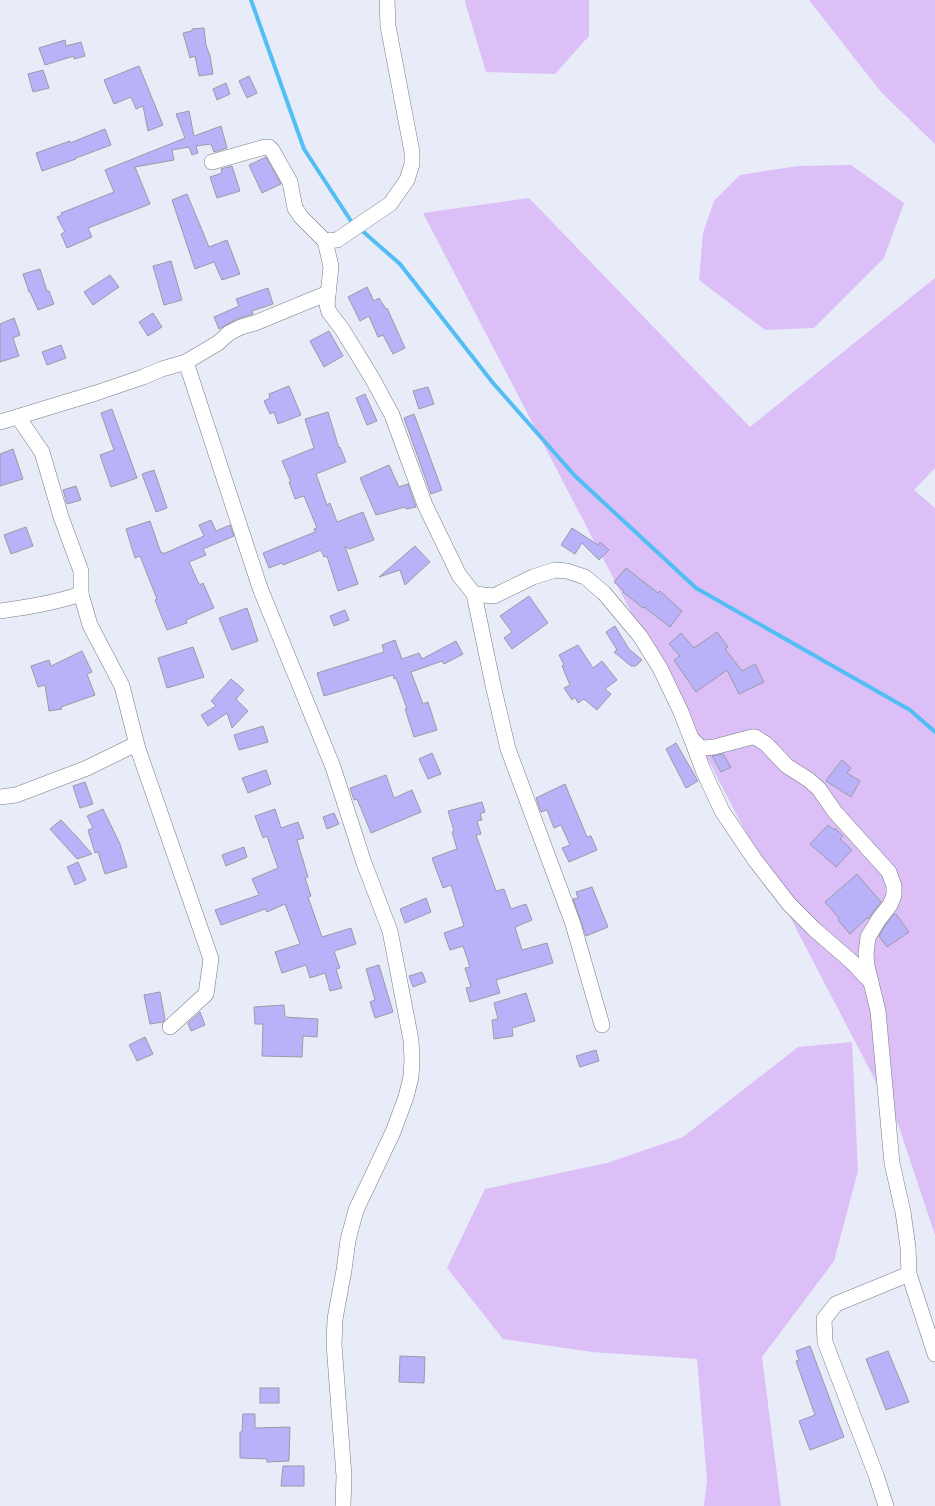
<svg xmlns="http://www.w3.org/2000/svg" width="935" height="1506" viewBox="0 0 935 1506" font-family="'Roboto Serif',serif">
	<rect width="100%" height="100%" fill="#e8ecf9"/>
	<g fill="#dbbff6">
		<polygon points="465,0 589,0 589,36 555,74 486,72 465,2"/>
		<polygon points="809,0 935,0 935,144 881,92"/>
		<polygon points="851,165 904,203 884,258 814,328 765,330 699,280 703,233 714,201 740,175 798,166"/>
		<polygon points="529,198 750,427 935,278 935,468 914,490 935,508 935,1235 898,1124 423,213"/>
		<polygon points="852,1042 858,1171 834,1261 762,1357 781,1506 704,1506 707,1480 697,1359 592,1352 503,1339 447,1268 485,1189 607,1163 683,1137 798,1047"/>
	</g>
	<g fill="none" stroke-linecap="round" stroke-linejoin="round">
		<polyline stroke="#53bef4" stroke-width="4" points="251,0 304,149 351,221 400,264 493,383 575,476 696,588 910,710 935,732"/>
	</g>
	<g fill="#bab2f9" stroke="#9b9aa7">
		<polygon points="204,28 206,45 210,56 213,74 199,76 195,56 190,58 183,33 192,31 192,29"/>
		<polygon points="65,40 66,46 81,42 85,56 74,59 74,56 45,65 39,48"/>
		<polygon points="139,66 163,125 148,131 143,106 136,109 131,97 114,104 104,80"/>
		<polygon points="43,70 49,88 33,92 28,74"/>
		<polygon points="249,76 257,93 247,98 239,81"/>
		<polygon points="226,83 230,94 217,100 213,89"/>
		<polygon points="189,111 194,136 221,126 227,148 214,152 211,144 196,146 198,153 192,155 189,147 172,150 174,160 135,167 150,204 88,228 92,237 67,248 61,234 65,232 57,217 62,215 61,213 114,192 105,170 185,138 176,114"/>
		<polygon points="105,129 111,145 76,158 76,159 42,171 36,153 70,141 70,143"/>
		<polygon points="266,157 281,184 262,193 249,165"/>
		<polygon points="232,166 240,191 217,198 210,177 222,173 221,169"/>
		<polygon points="187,194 209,247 227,240 240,274 222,280 214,262 195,269 172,200"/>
		<polygon points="171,261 182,300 164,305 153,266"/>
		<polygon points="40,269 47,291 49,291 54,304 38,310 30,292 29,292 23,274"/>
		<polygon points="110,275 119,287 93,305 84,292"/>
		<polygon points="367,287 374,301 379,298 386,309 387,308 405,348 393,354 383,335 378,337 369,316 360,321 348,297"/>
		<polygon points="268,288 273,304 252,311 253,314 237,319 219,329 214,317 239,306 236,299"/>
		<polygon points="153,313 162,327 148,336 139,322"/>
		<polygon points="14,318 20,335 13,338 19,356 0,362 0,324"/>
		<polygon points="329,331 343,356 324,367 310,341"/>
		<polygon points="61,345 66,358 47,365 42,352"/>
		<polygon points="289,386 301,415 278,424 274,412 270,414 264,401 270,398 269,394"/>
		<polygon points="428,387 434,404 419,409 413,391"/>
		<polygon points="365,394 377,421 367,425 356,398"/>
		<polygon points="112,409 137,478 111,487 100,455 114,450 101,413"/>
		<polygon points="328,412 339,448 340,447 346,462 316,474 327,505 330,503 337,522 363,512 374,540 349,549 345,546 358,584 338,591 327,556 324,557 321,550 283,565 282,563 269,568 263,553 315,532 314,529 317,528 304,496 295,499 289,482 291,482 282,461 314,448 305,419"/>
		<polygon points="414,414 442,490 431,494 404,418"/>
		<polygon points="13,449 23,479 0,486 0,454"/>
		<polygon points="389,465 399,487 408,484 416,507 406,509 405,507 376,515 360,478"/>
		<polygon points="154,470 167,508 156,512 142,474"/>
		<polygon points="76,486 81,500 67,504 63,490"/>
		<polygon points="211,520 216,531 230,525 234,536 203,549 206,555 189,562 198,582 200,585 203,583 214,608 186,620 187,623 167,630 155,600 157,599 140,556 135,558 126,529 150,521 161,553 163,552 163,554 204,536 199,525"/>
		<polygon points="26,527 33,546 11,554 4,535"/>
		<polygon points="572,528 598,545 600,542 609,550 599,560 582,543 575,554 561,545"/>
		<polygon points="415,546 430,562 405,585 400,570 379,577"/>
		<polygon points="626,568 658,593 660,591 682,611 670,627 644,607 643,608 623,592 624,591 614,582"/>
		<polygon points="529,596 548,623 512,649 504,638 512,632 500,616"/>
		<polygon points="247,608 258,641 232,650 219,618"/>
		<polygon points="345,610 349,620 334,626 330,616"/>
		<polygon points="615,626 629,649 642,660 636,666 631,666 614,652 617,650 606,632"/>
		<polygon points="717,632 728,647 725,649 742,671 755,664 764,682 739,694 727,670 696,692 674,660 680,656 669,644 681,633 694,648"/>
		<polygon points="395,640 402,659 419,653 422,659 456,641 463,654 444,664 442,661 411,672 423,704 428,702 437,730 414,737 405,709 407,709 396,678 394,679 393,675 324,696 317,673 384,652 382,645"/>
		<polygon points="578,645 593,668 602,661 617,680 605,689 611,694 597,710 584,699 578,703 575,697 572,700 564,688 570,685 562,666 564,665 559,655"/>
		<polygon points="193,647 204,677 167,688 158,658"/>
		<polygon points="82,651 92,672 87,674 95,695 61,707 62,709 49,711 45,685 38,687 31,666 49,660 51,666"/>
		<polygon points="231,679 244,690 236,699 248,711 232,728 227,713 208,726 201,715 216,706 211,701"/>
		<polygon points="263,726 268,742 239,750 234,735"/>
		<polygon points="676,743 698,781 686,788 666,749"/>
		<polygon points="432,753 441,774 428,779 419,759"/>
		<polygon points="723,754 731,767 721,772 712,756"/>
		<polygon points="842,760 851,768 847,773 860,781 851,797 826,781 830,775"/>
		<polygon points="266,770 271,784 248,793 242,778"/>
		<polygon points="386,775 394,798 412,790 421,812 371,833 357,799 354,800 350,788"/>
		<polygon points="85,782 93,804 80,808 73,786"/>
		<polygon points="565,784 587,837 591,836 597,850 569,862 562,848 570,845 561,825 554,828 547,810 541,812 536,798"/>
		<polygon points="482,802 485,812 480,814 482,820 477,821 481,834 476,835 496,891 504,889 511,909 526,904 532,920 515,927 522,950 547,943 553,963 496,980 500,993 470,1002 466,988 471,987 465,968 470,967 463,946 450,950 444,933 464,926 451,885 443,888 432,858 457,849 452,832 454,831 448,811"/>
		<polygon points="103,809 120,844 127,867 105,874 98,852 95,853 88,830 93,828 87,816"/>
		<polygon points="275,809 281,828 298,822 304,838 297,840 308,877 305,878 311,896 308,897 322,937 351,928 356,944 334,951 340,968 336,969 342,988 330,991 325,973 310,978 306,965 282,973 275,952 300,944 285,904 267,912 265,909 221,925 215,910 259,895 252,879 278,868 267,836 263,838 255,816"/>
		<polygon points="334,813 339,824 327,829 323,817"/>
		<polygon points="61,820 77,837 92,854 77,859 50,829"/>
		<polygon points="828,825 834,830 835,828 843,836 840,839 852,850 836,867 810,844"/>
		<polygon points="244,847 247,857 226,866 222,855"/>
		<polygon points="78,862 86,880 75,885 67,867"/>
		<polygon points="857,874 881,902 868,919 867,918 850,934 838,920 839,918 825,902"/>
		<polygon points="592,887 608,927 586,936 573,899 578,898 576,892"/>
		<polygon points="426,898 431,912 405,923 400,909"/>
		<polygon points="896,914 909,932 887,947 879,936 886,924 893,915"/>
		<polygon points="379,965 393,1012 375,1018 370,1002 375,1000 366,969"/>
		<polygon points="422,972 426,982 413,987 409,976"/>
		<polygon points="160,992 165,1019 163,1022 150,1024 144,995"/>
		<polygon points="526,993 535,1021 512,1028 513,1036 494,1039 492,1020 498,1019 494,1003"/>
		<polygon points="284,1005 285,1017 318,1019 317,1037 303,1036 302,1057 262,1056 263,1024 255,1024 254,1007"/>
		<polygon points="200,1012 205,1025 191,1031 188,1023"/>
		<polygon points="145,1037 153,1054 137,1061 129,1045"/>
		<polygon points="596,1050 599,1061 580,1067 576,1056"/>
		<polygon points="810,1346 844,1437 810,1450 799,1421 815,1415 796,1361 799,1360 796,1351"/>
		<polygon points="888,1351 909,1402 886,1410 866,1359"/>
		<polygon points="400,1356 425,1357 424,1383 399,1382"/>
		<rect x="260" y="1388" width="19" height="15"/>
		<polygon points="243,1414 255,1414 255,1428 290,1427 289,1461 267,1462 267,1459 240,1458 240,1432 242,1432"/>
		<polygon points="283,1466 304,1466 304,1486 281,1486"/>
	</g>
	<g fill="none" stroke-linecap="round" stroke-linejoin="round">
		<g stroke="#777b87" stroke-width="16">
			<g id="street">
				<polyline points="212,162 265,147 269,147 272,150 290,182 295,208 301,217 325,241 331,266 327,305 329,312 342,329 372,378 392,415 425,505 459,575 474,594 494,596 533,577 555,570 567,571 585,577 604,593 640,636 660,668 681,712 691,738 701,748 704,748 714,747 752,737 755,737 766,744 787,766 809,780 819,789 835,812 889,872 894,886 894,895 890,905 879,919 868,937 866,954 867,966 878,1011 892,1163 903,1212 908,1247 909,1274 935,1354"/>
				<polyline points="325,241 337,240 390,204 407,180 412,164 412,152 388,26 387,0"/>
				<polyline points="186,362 260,588 333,767 364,863 390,931 411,1040 412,1059 411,1077 406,1097 393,1132 356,1210 348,1240 344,1270 335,1319 334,1344 344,1476 343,1506"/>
				<polyline points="18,417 42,452 61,517 81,571 81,594 90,625 122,686 138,749 211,959 206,994 170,1027"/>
				<polyline points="0,422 96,393 143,377 162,369 186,362 218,343 229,333 241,327 255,323 328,293"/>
				<polyline points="474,594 493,685 508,749 573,924 602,1025"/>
				<path d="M0,611C28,607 54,603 81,594"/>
				<polyline points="692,740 703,770 722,811 755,860 789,904 814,929 852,962 871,982"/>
				<polyline points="0,797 16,795 87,768 136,744"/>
				<polyline points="886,1506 876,1475 825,1342 824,1319 836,1304 909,1274"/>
			</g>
		</g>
		<use href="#street" stroke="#fff" stroke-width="15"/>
	</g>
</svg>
